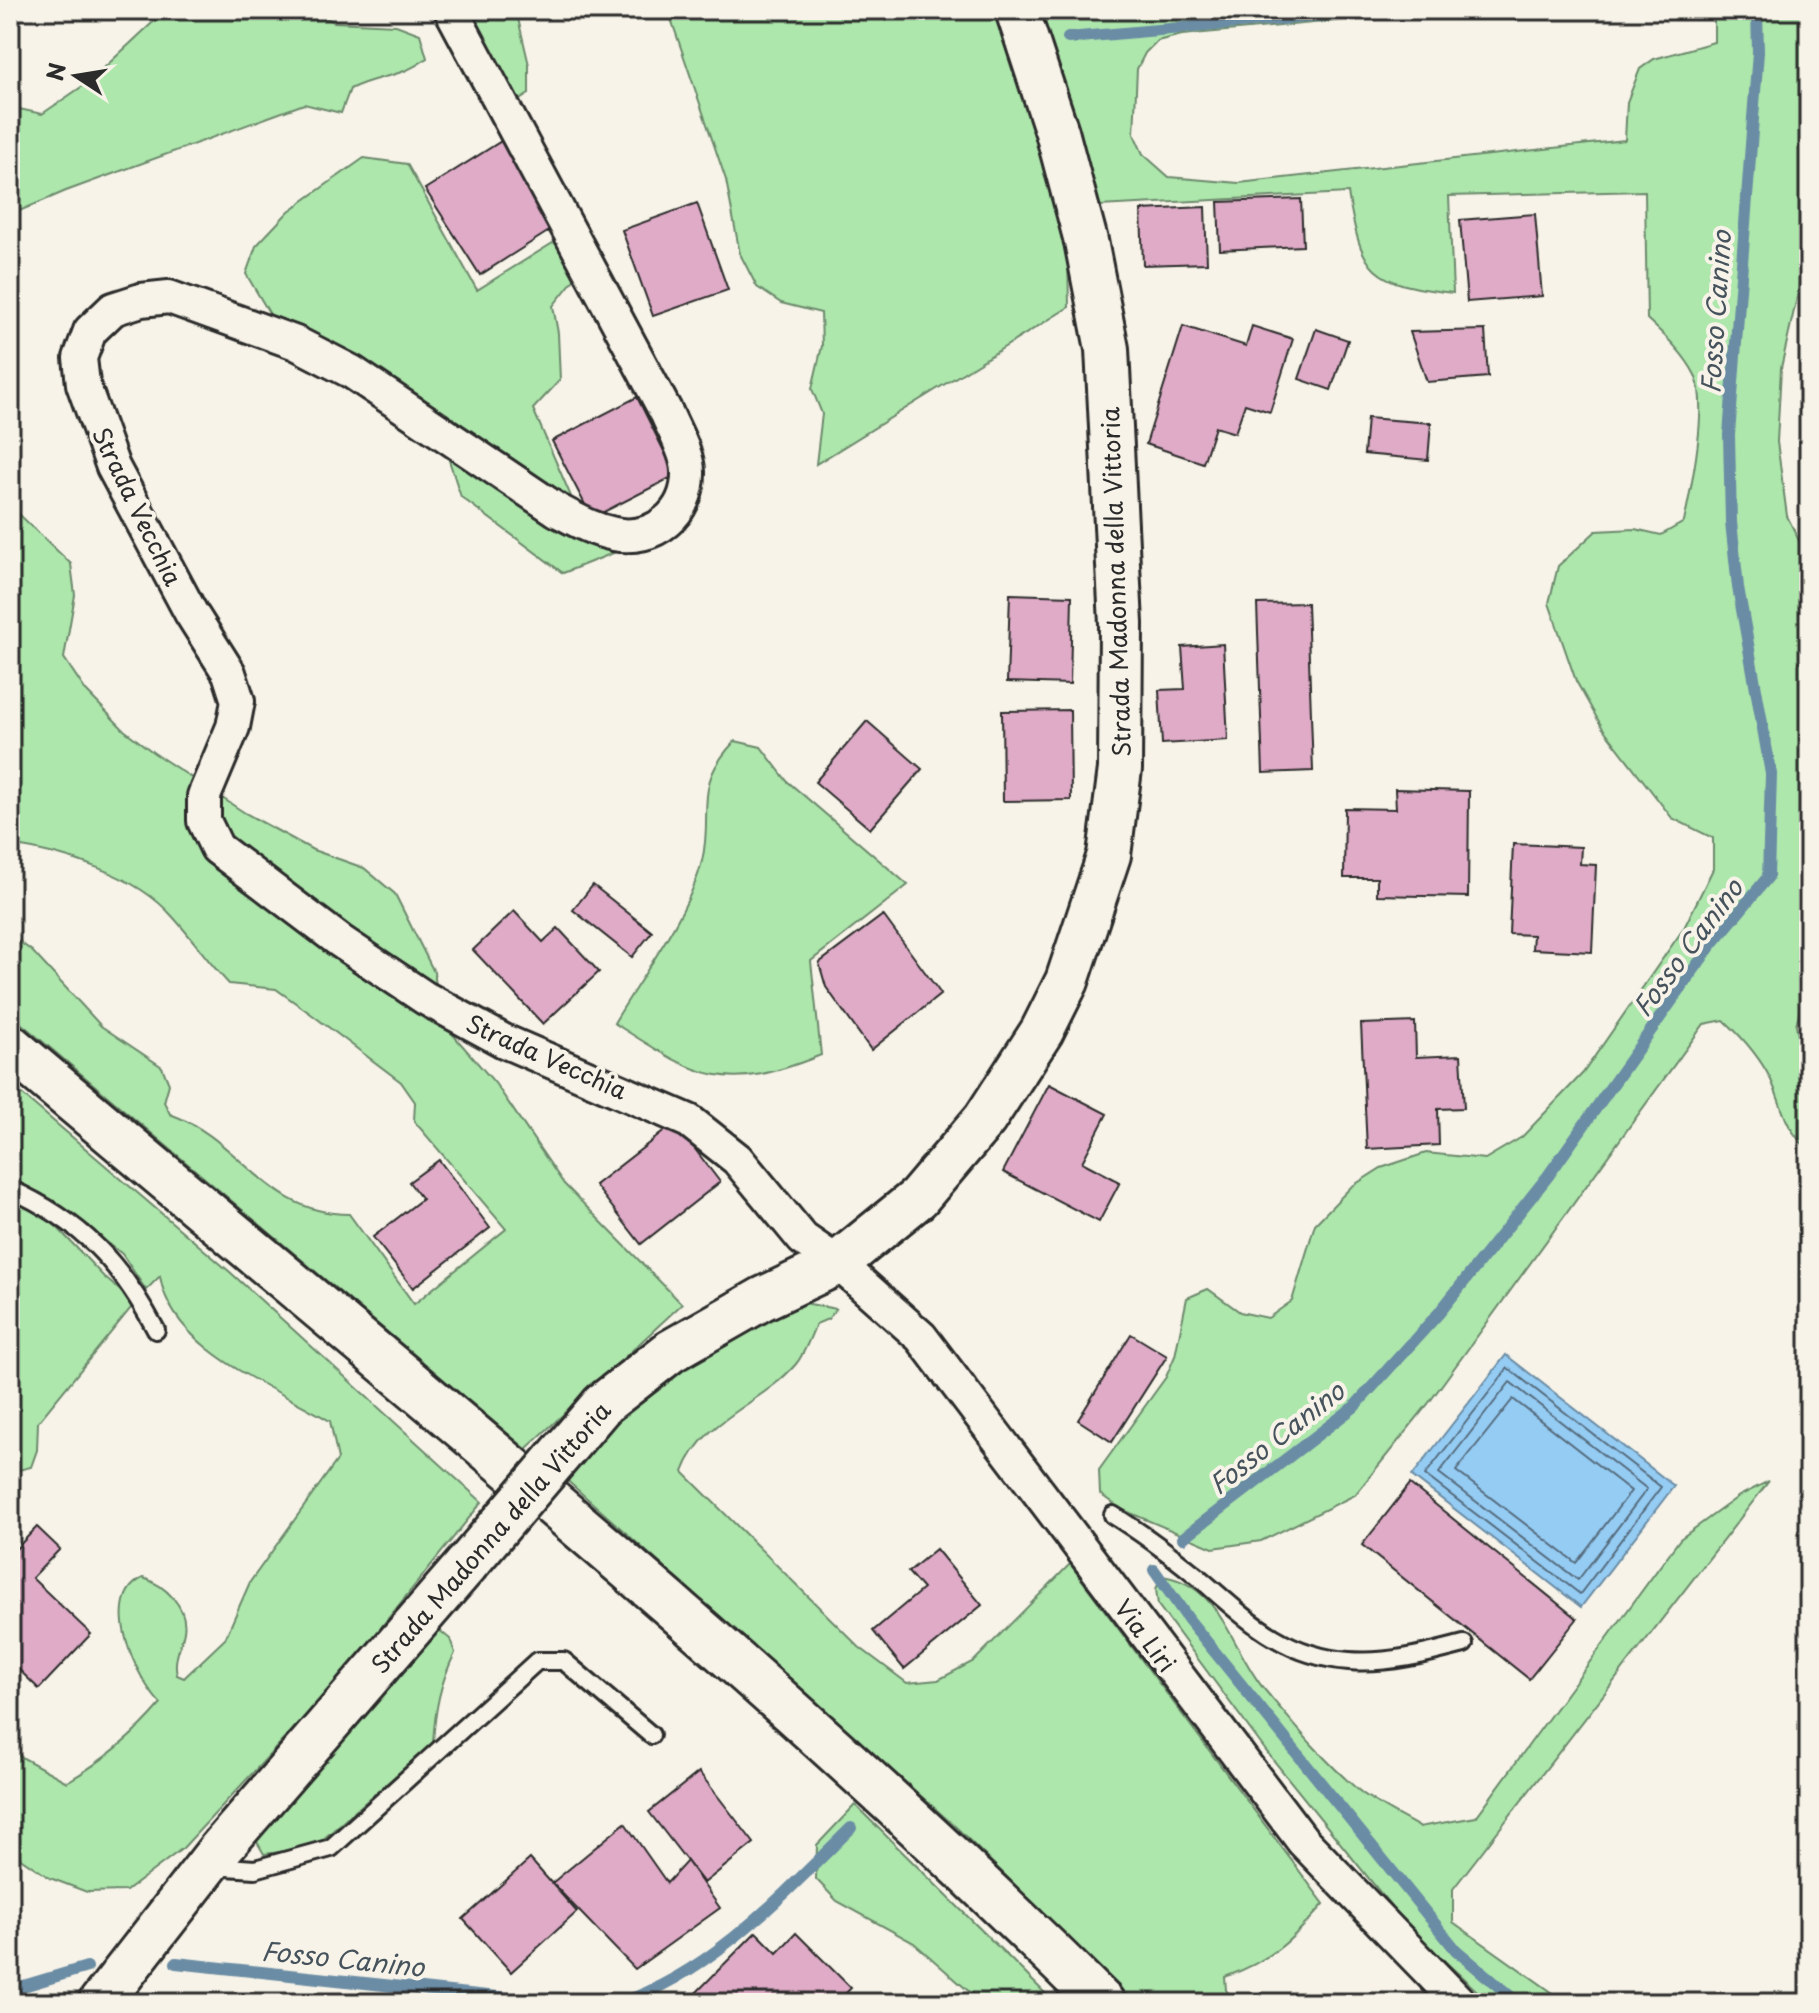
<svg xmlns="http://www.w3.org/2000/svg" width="1819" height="2013" viewBox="0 0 1819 2013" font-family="'Playpen Sans',sans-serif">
	<rect width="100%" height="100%" fill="#f7f3e8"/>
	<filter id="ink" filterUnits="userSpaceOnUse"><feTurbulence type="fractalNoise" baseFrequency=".0125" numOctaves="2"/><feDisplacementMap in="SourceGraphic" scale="16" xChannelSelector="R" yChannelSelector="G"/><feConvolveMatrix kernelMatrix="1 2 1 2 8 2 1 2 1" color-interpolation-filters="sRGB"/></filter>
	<g filter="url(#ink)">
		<g fill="#ade7ac" stroke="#6c896c" stroke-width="2">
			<path d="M166,10H310L334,22L396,25L420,34L427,58C400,79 379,74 350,89L341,113L304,104L66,191L10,215V107L42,114L90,81Z"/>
			<polygon points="460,10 516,10 529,65 529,94 518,101 498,83"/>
			<polygon points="668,10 1000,10 1068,254 1069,307 816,464 822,414 812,389 822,346 821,313 781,303 757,287 740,254 726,180"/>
			<path d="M1036,10H1456L1182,35L1157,41L1145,53L1137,69L1134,134L1143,154L1169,177L1239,183L1625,140L1627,102L1640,69L1654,59L1714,42V10H1809V244L1781,368L1777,442L1787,516L1809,561V974L1796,1025L1809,1085V1150C1783,1127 1784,1109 1771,1080C1760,1057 1742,1037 1724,1020L1704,1024L1428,1404L1355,1495L1261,1541L1213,1548L1121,1509L1100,1494L1099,1470L1166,1377L1175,1356L1187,1298L1208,1289L1240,1312L1268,1318L1292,1301L1315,1224L1351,1187L1381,1168L1426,1153L1485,1159L1522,1137L1583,1073L1684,928L1713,869V838L1672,818L1602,727L1576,681L1549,603L1558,566L1596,531L1635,529L1661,535L1684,522C1691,489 1709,405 1695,375C1684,353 1665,336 1647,319L1645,191L1449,196L1453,293C1371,283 1362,275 1348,193L1099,206Z"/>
			<polygon points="364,158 407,164 477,290 564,236 576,277 553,306 558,333 560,380 533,409 589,538 636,544 563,573 461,497 443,442 296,358 246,274 256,246 289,211"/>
			<path d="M10,510L19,514L71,564L75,595L64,658L86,691L124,730L154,753L245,813L313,850L364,868L395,894L434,972L442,1022L495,1083L564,1184L682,1304L526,1449L10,1014V935L32,951L101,1026L162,1067L169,1084L164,1102L170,1114C242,1140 265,1214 349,1214L414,1304L506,1229L414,1121L415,1102L401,1082L311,1014L276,989L229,984C209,963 193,939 173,917C136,874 64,853 10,845Z"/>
			<path d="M735,741L761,747L787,781L908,885L811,961L821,1055C722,1095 699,1077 614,1023C641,977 690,912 702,861C714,810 691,787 735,741Z"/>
			<path d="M10,1084L230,1272L482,1502L337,1682L183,1848L126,1891L87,1892L50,1878L10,1851V1755H18L67,1782C103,1761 134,1736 161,1704C136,1679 99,1598 143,1578C165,1585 188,1607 184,1631C181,1648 173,1658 177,1675L184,1678L225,1639L250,1582L338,1459L330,1421C273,1386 171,1350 160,1276L146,1290L122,1254L55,1201V1225L104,1277L135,1303L38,1422L37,1450L31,1467L10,1472Z"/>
			<path d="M799,1302L836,1309L828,1319L816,1324C810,1337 805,1353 796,1364C761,1405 703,1418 683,1472L859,1647L907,1683L938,1680L974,1661L1070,1564L1324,1904C1291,1941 1272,1960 1225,1977L1226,1990L1236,2003H1135L958,1829L562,1476L639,1393Z"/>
			<path d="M1769,1481L1453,1889V1922L1567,2003H1490L1408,1927L1266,1751L1158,1605L1156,1589L1162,1576C1221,1584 1231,1649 1264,1689C1292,1722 1323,1760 1356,1788C1374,1804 1399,1815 1419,1827L1476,1817L1680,1539L1739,1496Z"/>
			<path d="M432,1624L450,1639L455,1653C440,1683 435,1710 433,1743L313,1848L264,1854L253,1835Z"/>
			<polygon points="855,1805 1055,2003 982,2003 914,1943 837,1901 816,1879 817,1845"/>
		</g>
		<polygon fill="#95ccf4" stroke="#6b8ca4" stroke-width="2" points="1506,1355 1674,1486 1581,1607 1412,1476"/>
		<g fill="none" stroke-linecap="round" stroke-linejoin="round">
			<g stroke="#556b7b" stroke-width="2">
				<polygon points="1508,1368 1661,1487 1580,1594 1425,1475"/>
				<polygon points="1510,1382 1647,1489 1578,1580 1439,1473"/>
				<polygon points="1513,1399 1631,1491 1576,1563 1456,1471"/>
			</g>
			<g stroke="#6b8ca4" stroke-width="12">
				<polyline points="1068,38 1384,10"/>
				<polyline points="1183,1538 1354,1407 1439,1313 1548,1176 1709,948 1768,877 1771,774 1738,587 1731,522 1729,435 1758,52 1757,10"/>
				<polyline points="1154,1570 1189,1620 1456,1950 1518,2003"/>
				<polyline points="176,1963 553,2003"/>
				<polyline points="10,1990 87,1967"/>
				<path d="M620,2003C711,1973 784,1894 851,1828"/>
			</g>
		</g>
		<g fill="#dfabc7" stroke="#2b2b2b" stroke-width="2">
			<polygon points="503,140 557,226 480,275 425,189"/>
			<polygon points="1301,199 1303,246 1220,250 1218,202"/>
			<polygon points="697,203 728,290 653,316 622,230"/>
			<polygon points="1205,207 1207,263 1143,265 1141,210"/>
			<polygon points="1535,214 1542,296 1467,302 1460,220"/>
			<polygon points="1183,326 1246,346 1252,326 1293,339 1270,412 1245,404 1235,433 1215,427 1203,463 1146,444"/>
			<polygon points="1316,329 1348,340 1331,390 1299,379"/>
			<polygon points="1485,330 1488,377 1427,382 1410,332"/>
			<polygon points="637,397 676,475 592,518 552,441"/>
			<polygon points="1367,418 1431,423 1428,460 1364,454"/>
			<polygon points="1010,594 1072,596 1070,684 1007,682"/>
			<polygon points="1307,603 1313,771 1263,773 1257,604"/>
			<polygon points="1223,644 1228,740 1162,744 1159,690 1185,689 1182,647"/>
			<polygon points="1070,710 1071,800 1003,801 1002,711"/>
			<polygon points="867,721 922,769 870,829 815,782"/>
			<polygon points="1395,789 1469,791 1468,897 1377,895 1377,878 1344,878 1345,808 1396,809"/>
			<polygon points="1513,844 1581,847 1580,864 1596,865 1592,952 1532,949 1533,935 1509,934"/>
			<polygon points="593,885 652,932 632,957 573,910"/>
			<polygon points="514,911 543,942 558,928 599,972 543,1024 473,950"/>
			<polygon points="883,915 941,994 871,1050 826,987 819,963"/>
			<polygon points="1415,1022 1416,1057 1461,1055 1464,1108 1438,1109 1439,1145 1367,1149 1361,1024"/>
			<polygon points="1049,1084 1107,1114 1082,1162 1120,1182 1099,1222 1003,1172"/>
			<polygon points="675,1123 720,1182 641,1244 595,1185"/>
			<polygon points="439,1160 490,1228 413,1288 373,1237 422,1199 409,1182"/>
			<polygon points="1131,1334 1167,1356 1112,1442 1078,1420"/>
			<polygon points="1410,1484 1577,1619 1529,1679 1362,1545"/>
			<polygon points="37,1527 60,1549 32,1578 91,1634 39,1689 10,1661 10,1555"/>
			<polygon points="936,1549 982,1605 904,1669 873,1631 923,1589 908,1572"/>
			<polygon points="699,1772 754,1843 704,1883 649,1812"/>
			<polygon points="625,1823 667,1883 687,1861 720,1908 635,1969 552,1883"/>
			<polygon points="530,1859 577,1912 511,1972 463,1919"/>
			<polygon points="756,1932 777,1953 796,1933 851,1988 836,2003 686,2003"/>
		</g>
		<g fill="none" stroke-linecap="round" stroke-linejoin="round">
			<g stroke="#2b2b2b" stroke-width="22">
				<g id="service">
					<path d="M10,1189C81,1221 120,1262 156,1330"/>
					<path d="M1113,1515C1142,1533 1170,1554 1197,1576C1245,1617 1281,1656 1349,1661C1388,1664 1426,1654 1464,1644"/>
					<polyline points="212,1866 255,1869 331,1848 537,1661 564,1661 651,1735"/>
				</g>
			</g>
			<g stroke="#2b2b2b" stroke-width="38">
				<path id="minor" d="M451,10L667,414C674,431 688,454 688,472C689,513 654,542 614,534C593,530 576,520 557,510L352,372L296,343L169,297L141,300L113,309L90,331L80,358L83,384L113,467L191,613L229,673L238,701L233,727L204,796V821L217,848L340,941L425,998L504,1041L689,1121L737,1159L803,1239L838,1263L921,1337L1303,1841L1460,2003"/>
			</g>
			<g stroke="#2b2b2b" stroke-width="48">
				<g id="tertiary">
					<polyline points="603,1404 671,1351 762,1299 838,1263 918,1198 985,1119 1042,1031 1067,981 1109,855 1120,769 1121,624 1107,349 1086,241 1057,132 1017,10"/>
					<polyline points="100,2003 220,1849 467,1564"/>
				</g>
			</g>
			<g stroke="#2b2b2b" stroke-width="50">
				<path id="trunk" d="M10,1047C379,1360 758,1661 1102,2003"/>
			</g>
			<use href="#service" stroke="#f7f3e8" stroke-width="16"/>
			<use href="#minor" stroke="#f7f3e8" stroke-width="32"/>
			<use href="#tertiary" stroke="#f7f3e8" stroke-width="42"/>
			<use href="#trunk" stroke="#f7f3e8" stroke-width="44"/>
			<g stroke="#2b2b2b" stroke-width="48" stroke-linecap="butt">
				<polyline id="tertiary-bridge" points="467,1564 603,1404"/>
			</g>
			<use href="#tertiary-bridge" stroke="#f7f3e8" stroke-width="42"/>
		</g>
	</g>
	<g text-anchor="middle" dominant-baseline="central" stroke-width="8" stroke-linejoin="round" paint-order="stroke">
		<g font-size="24" fill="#2b2b2b" stroke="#f7f3e8">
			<text transform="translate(138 506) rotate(64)">Strada Vecchia</text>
			<text transform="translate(1115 582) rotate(-92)">Strada Madonna della Vittoria</text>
			<text transform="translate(547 1056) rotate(24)">Strada Vecchia</text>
			<text transform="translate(490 1537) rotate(-49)">Strada Madonna della Vittoria</text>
			<text transform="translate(1146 1635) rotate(53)">Via Liri</text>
		</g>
		<g font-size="26" font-style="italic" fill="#46535d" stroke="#f7f3e8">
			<text transform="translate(1715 312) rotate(-86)">Fosso Canino</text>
			<text transform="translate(1687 947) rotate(-53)">Fosso Canino</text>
			<text transform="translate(1276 1437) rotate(-38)">Fosso Canino</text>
			<text transform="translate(343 1958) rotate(6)">Fosso Canino</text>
		</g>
	</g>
	<rect width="1819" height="2013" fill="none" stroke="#f7f3e8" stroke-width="40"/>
	<rect x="20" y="20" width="1779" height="1973" fill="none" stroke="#2b2b2b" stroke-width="3" filter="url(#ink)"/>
	<g transform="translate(76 76) rotate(282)" stroke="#f7f3e8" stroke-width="6" paint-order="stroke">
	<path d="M0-6L14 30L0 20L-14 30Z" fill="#2b2b2b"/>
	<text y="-12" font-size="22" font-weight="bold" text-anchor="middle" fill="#2b2b2b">N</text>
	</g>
</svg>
